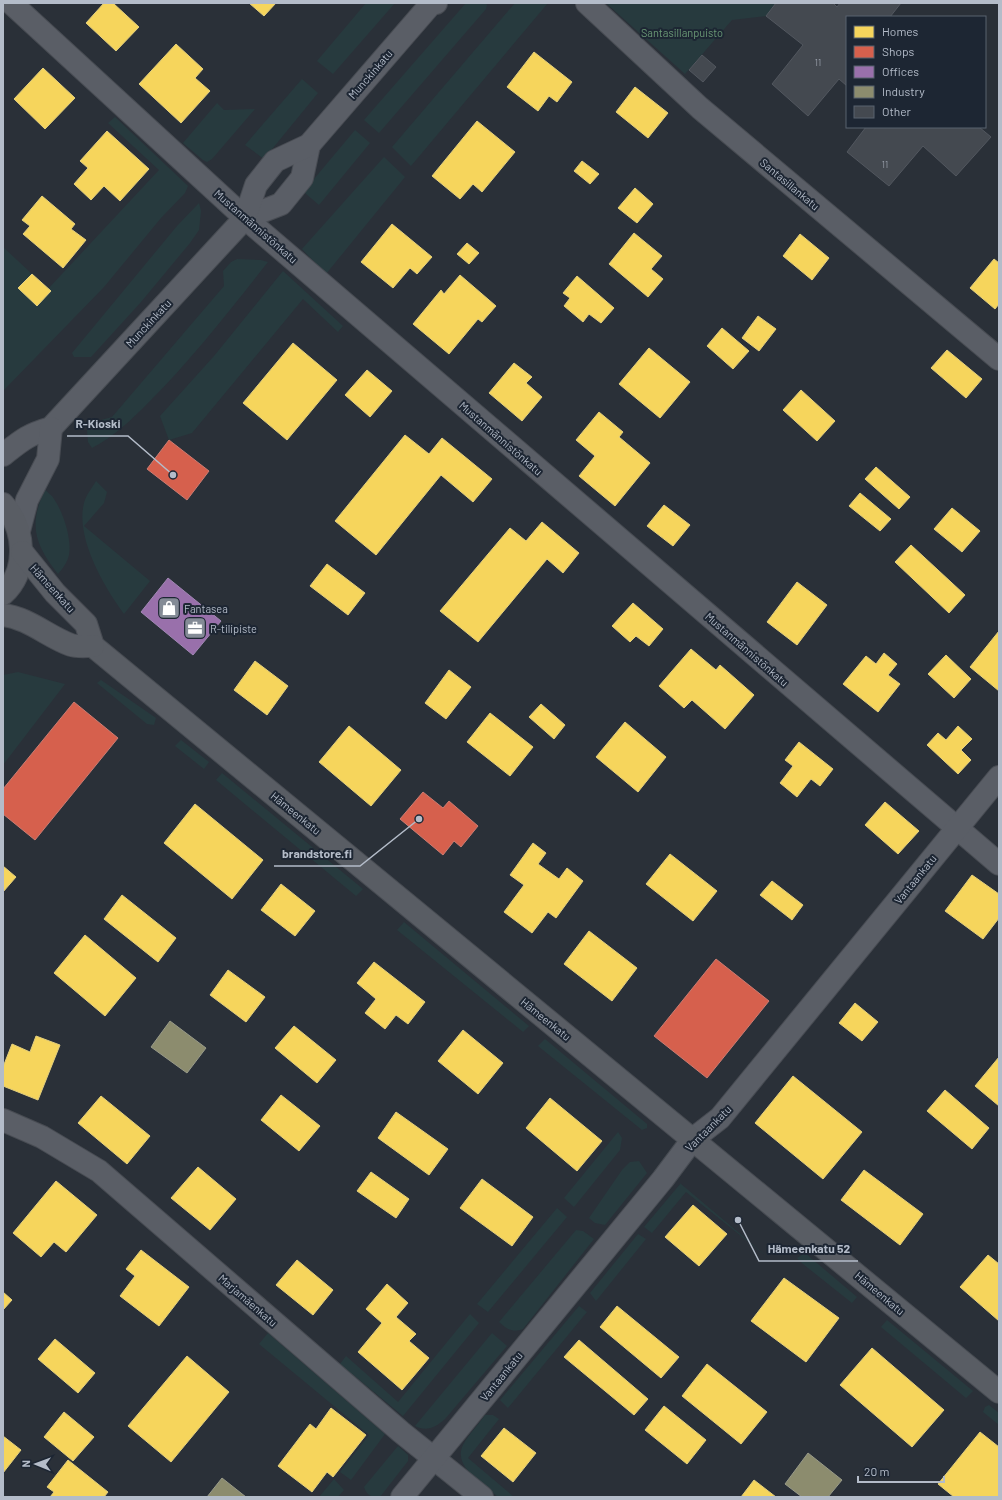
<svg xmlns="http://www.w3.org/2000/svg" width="1002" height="1500" viewBox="0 0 1002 1500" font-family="Barlow,sans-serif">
	<rect width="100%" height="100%" fill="#2a3038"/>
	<g fill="#273a3e">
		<polygon points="366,3 395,3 333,74 317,61"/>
		<polygon points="466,3 485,3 487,5 486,9 379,133 364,120"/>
		<polygon points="515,3 548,3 411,166 392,147"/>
		<polygon points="606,3 776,3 766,16 732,20 685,74"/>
		<polygon points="302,79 318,93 264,159 245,145"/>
		<polygon points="217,103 224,110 255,109 212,159 207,162 203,160 183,143"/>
		<polygon points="115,117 188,186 185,193 161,218 104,287 3,391 3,247 32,274 18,288 37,306 48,289 159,170 108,123"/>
		<polygon points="355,130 370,143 319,205 305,193 309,185"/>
		<polygon points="384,157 405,177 326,274 302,249"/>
		<polygon points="199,203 201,211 199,230 190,243 141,302 91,357 74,357 72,353 177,226"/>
		<path d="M237,259L261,260L268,262C230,310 192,359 149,402C132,419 114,437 92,448L88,442L87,430L94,422L112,417L224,286L223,271L231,262Z"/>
		<polygon points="283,271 343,326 338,332 303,299 192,433 169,440 160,416 214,356"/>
		<path d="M96,481L107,492L104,503L84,526L150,581L124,614C104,587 75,537 84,503C86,495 92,488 96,481Z"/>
		<path d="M45,490C48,493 52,495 54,499C63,512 72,539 69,555C67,563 63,568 58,574C35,545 28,525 45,490Z"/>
		<polygon points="18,672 65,684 3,765 3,675"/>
		<polygon points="101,680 156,718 154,725 147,724 97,683"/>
		<polygon points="181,740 209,762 204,769 175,746"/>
		<polygon points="222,773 363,889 356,896 216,780"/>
		<polygon points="404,922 529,1026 523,1032 397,930"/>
		<polygon points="545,1039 647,1124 647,1128 642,1130 538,1046"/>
		<polygon points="618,1132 622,1138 620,1150 574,1207 564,1198"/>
		<polygon points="639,1161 647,1173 605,1225 595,1223 589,1218 622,1170 630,1162"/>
		<polygon points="681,1183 681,1184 770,1259 686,1192 652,1233 644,1227"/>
		<polygon points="557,1208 567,1217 488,1312 477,1304"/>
		<path d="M576,1230L583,1231L594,1239L523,1329C512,1333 507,1329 499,1322Z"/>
		<polygon points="638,1234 646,1239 596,1301 590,1293"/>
		<polygon points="805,1253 857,1297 852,1303 803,1264 797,1258"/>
		<polygon points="579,1306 587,1312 508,1408 500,1400"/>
		<polygon points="470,1314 479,1323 403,1416 340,1364 346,1356 398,1402"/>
		<polygon points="887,1320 973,1391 966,1398 881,1327"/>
		<polygon points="268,1333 385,1434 351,1480 340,1472 369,1435 259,1344"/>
		<path d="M492,1333L507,1346L445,1419C436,1427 427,1432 415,1426Z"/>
		<polygon points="989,1405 999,1413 999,1425 983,1412 985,1407"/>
		<path d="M485,1415H493L499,1419L468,1458L514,1497H498C485,1485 452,1467 463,1445C468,1435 478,1425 485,1415Z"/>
		<path d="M398,1446L408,1455V1461L380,1497C371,1497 367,1496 364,1487Z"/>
		<polygon points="334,1479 344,1490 338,1497 319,1497"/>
	</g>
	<g fill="#f6d55c" stroke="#e2ce7d">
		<polygon points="104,3 113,3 139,27 116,51 86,23"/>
		<polygon points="249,3 276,3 264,16"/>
		<polygon points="176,44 203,69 195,78 210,91 181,123 139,84"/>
		<polygon points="534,52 572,82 557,102 549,96 538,111 507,87"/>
		<polygon points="43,68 75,98 45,129 14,99"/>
		<polygon points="635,87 668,113 648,138 616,112"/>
		<polygon points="477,121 515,152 482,192 473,184 460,199 432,176"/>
		<polygon points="107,131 149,169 120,201 104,186 91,200 74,184 88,168 80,161"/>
		<polygon points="582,161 599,174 590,184 574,171"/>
		<polygon points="635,188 653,204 637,223 618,208"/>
		<polygon points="42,196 75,224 71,229 86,240 63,268 23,234 30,226 22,220"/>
		<polygon points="392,224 432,257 417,274 410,268 393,288 361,262"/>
		<polygon points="634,233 662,256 651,269 663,279 648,297 609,264"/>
		<polygon points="800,234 829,258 812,280 783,256"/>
		<polygon points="467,243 479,253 469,264 457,254"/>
		<polygon points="994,259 999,263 999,304 995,309 970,288"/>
		<polygon points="32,274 51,291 37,306 18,288"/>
		<polygon points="460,275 496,306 482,322 478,319 449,354 413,324 441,290 444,294"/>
		<polygon points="577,276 614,308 601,323 589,314 583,322 564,306 570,298 563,293"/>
		<polygon points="758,316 776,329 759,351 742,338"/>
		<polygon points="722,328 749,351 733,369 707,346"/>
		<polygon points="293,343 337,380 287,440 243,403"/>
		<polygon points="649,348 690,382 660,418 619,384"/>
		<polygon points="947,350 982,379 966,398 931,368"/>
		<polygon points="514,363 532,377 526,383 542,397 522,421 489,393"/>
		<polygon points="367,370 392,391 370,417 345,395"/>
		<polygon points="801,390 835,421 817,441 783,410"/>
		<polygon points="599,412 623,432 619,437 650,463 615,506 579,476 595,456 576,440"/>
		<polygon points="405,435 429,454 442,438 492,479 473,502 441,475 376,555 335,521"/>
		<polygon points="876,467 910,497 899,509 865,479"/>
		<polygon points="860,493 891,519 880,531 849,506"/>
		<polygon points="664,505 690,525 673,546 647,526"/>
		<polygon points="952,508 980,531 962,552 934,529"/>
		<polygon points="542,522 579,553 563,573 547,559 478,642 440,611 510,528 526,541"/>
		<polygon points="911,545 965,595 949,613 895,562"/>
		<polygon points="327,564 365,593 348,615 310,586"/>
		<polygon points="797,582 827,605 797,645 767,622"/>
		<polygon points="633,603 663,629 649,646 636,636 630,642 612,626"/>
		<polygon points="999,631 999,691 970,667"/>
		<polygon points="691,649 716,670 720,665 754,695 725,729 692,700 684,708 659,686"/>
		<polygon points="884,653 897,664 888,675 900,684 878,712 843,684 866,656 876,664"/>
		<polygon points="946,655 971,679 954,698 928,674"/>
		<polygon points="255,661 288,686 267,715 234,690"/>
		<polygon points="449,670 471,687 446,719 425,703"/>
		<polygon points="541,704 565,725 554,739 529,717"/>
		<polygon points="490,713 533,747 510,776 467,742"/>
		<polygon points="625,722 666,757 638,792 596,757"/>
		<polygon points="349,726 401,770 371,806 319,762"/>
		<polygon points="958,726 972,739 961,750 971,760 958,774 927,745 938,733 946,740"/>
		<polygon points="799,742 833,769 820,786 811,779 797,797 780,783 793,766 785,760"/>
		<polygon points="885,802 919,831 898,854 865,825"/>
		<polygon points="195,804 263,860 232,899 164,843"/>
		<polygon points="533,843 546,853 538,864 559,879 567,868 583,881 556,918 548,912 532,933 504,912 524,885 510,875"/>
		<polygon points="670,854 717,891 693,921 646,884"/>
		<polygon points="3,866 16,877 3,892"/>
		<polygon points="972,875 999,894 999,918 983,939 945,911"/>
		<polygon points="772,881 803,905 792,920 760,895"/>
		<polygon points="281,884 315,911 295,936 261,910"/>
		<polygon points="122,895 176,938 158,962 104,919"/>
		<polygon points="589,931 637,968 612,1001 564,964"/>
		<polygon points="85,935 136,978 105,1016 54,973"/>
		<polygon points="374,962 425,1002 408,1024 396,1015 385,1029 365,1013 376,999 357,983"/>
		<polygon points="228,970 265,997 246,1022 210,995"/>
		<polygon points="855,1003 878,1022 862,1041 839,1023"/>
		<polygon points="294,1026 336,1060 317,1083 275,1048"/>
		<polygon points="463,1030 503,1063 478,1094 438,1061"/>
		<polygon points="36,1036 60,1045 38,1100 3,1086 3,1067 12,1044 30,1052"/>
		<polygon points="999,1057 999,1106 975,1086"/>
		<polygon points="793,1076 862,1132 823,1179 755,1123"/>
		<polygon points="945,1090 989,1128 972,1149 927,1111"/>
		<polygon points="281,1095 320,1126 299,1151 261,1120"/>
		<polygon points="101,1096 150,1136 127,1164 78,1123"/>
		<polygon points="550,1098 602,1141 577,1171 526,1128"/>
		<polygon points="396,1112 448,1149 429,1175 378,1138"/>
		<polygon points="198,1167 236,1199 210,1230 171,1198"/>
		<polygon points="864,1170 923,1214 900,1245 841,1200"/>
		<polygon points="371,1172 409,1199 396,1218 357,1191"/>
		<polygon points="482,1179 533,1217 512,1246 460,1208"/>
		<polygon points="56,1181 97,1215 66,1252 54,1242 41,1257 13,1233"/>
		<polygon points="693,1205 727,1234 699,1266 665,1237"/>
		<polygon points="141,1250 189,1287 159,1326 120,1296 135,1276 126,1269"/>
		<polygon points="988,1255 999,1264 999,1321 960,1287"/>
		<polygon points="297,1260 333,1290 313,1315 276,1285"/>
		<polygon points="784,1278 839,1318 806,1362 751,1321"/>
		<polygon points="387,1284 408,1303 396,1317 416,1334 409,1341 429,1358 402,1390 358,1352 382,1323 366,1309"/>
		<polygon points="3,1292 12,1300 3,1310"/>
		<polygon points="617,1306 679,1357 661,1378 600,1327"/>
		<polygon points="55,1339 95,1373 78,1393 38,1359"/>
		<polygon points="579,1340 648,1399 634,1415 564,1357"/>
		<polygon points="872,1348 944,1410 912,1447 840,1385"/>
		<polygon points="187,1356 229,1392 171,1462 128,1426"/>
		<polygon points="707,1364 767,1412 741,1444 682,1396"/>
		<polygon points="664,1406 706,1440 687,1464 645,1430"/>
		<polygon points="331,1408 366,1435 333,1477 327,1472 312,1492 278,1466 310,1424 316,1429"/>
		<polygon points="64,1412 94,1437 73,1461 44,1437"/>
		<polygon points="504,1428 536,1453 513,1482 481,1456"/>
		<polygon points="980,1432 999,1447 999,1497 954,1497 938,1484"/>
		<polygon points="3,1436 21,1450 3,1473"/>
		<polygon points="68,1460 108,1492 104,1497 50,1497 54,1492 47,1487"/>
		<polygon points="754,1480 776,1497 741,1497"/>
	</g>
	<g fill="#d6604d" stroke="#cc7c72">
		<polygon points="169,440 209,471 187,500 147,469"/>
		<polygon points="74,702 118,738 35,840 3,814 3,789"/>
		<polygon points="423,792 443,808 449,801 478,826 461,847 454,841 443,855 400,819"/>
		<polygon points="716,959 769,1001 707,1078 654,1036"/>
	</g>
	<polygon fill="#9970ab" stroke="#a187b4" points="168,578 221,621 193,655 141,612"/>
	<g fill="#8c8c6e" stroke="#989a89">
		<polygon points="170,1021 206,1048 187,1073 151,1047"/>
		<polygon points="808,1453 842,1480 828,1497 802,1497 785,1484"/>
		<polygon points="222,1478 246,1497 207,1497"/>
	</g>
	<g fill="#444950" stroke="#52575f">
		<polygon points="776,3 833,3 837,7 840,3 901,3 890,17 847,17 847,86 839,79 808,116 772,84 803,45 766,16"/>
		<polygon points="702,55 716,67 703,82 689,70"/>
		<polygon points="866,127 979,127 991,137 956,176 923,146 889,186 847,152"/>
	</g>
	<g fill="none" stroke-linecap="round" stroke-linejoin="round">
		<g stroke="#484c53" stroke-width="24">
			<g id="minor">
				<polyline points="11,3 245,218 999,864"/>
				<polyline points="587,3 700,108 999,359"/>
				<polyline points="3,1120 42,1137 99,1171 401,1432 482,1497"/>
				<polyline points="402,1497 663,1179 693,1139 720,1118 999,777"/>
			</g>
		</g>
		<g stroke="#484c53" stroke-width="24">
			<g id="tertiary">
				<polyline points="245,218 281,204 302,178 309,145"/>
				<path d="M3,455C22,440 27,435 51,428L245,218L256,185L275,161L309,145L431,4L436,3"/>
				<polyline points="19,531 27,500 48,459 51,428"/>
			</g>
		</g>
		<g stroke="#484c53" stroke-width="24">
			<g id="secondary">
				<path d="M3,504C25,528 29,570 3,594"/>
				<polyline points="22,552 55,593 86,624 93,646 999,1392"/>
				<path d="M3,615C29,618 48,637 71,645C77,647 86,646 93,646"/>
			</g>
		</g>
		<use href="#minor" stroke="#5a5e66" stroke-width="22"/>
		<use href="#tertiary" stroke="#5a5e66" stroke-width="22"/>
		<use href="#secondary" stroke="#595d64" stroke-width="22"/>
	</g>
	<defs>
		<g id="shop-square" transform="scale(1.15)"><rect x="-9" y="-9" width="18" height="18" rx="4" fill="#848b96" stroke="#1d2633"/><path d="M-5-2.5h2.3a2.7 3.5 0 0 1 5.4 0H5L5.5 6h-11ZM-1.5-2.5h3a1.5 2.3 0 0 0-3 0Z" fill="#fff"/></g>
		<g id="office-square" transform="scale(1.15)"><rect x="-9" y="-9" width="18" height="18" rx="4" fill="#848b96" stroke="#1d2633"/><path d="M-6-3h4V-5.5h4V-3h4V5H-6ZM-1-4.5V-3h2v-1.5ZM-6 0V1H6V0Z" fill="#fff"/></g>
	</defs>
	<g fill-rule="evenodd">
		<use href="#shop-square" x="169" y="608"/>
		<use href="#office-square" x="195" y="628"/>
	</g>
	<g text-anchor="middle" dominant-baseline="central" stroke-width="4" stroke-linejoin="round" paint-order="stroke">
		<g font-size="9" fill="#989fab">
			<text x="818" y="62">11</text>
			<text x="885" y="164">11</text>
		</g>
		<g font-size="11" fill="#6b9a76" stroke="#1d2633">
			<text x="682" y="32">Santasillanpuisto</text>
		</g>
		<g font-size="11" fill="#b4bcc9" stroke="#1d2633">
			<text transform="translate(370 74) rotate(-49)">Munckinkatu</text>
			<text transform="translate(790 184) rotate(40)">Santasillankatu</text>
			<text transform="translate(256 226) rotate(41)">Mustanmännistönkatu</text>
			<text transform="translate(148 323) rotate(-47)">Munckinkatu</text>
			<text transform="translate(501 438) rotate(41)">Mustanmännistönkatu</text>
			<text transform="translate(53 588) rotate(48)">Hämeenkatu</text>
			<text transform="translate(747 649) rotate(41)">Mustanmännistönkatu</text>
			<text transform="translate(296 813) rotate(39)">Hämeenkatu</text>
			<text transform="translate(915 879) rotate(-51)">Vantaankatu</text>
			<text transform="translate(546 1019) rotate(39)">Hämeenkatu</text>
			<text transform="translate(708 1128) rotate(-45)">Vantaankatu</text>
			<text transform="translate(880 1293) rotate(40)">Hämeenkatu</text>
			<text transform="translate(248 1300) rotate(41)">Marjamäenkatu</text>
			<text transform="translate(501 1376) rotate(-51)">Vantaankatu</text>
		</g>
		<g font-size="11" fill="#b4bcc9" stroke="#1d2633" text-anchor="start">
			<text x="184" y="608">Fantasea</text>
			<text x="210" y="628">R-tilipiste</text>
		</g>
	</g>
	<path fill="none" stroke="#b4bcc9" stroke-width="1.5" d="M173 475L128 436H67M419 819L360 866H274M738 1220L759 1261H858"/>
	<g fill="#b4bcc9" stroke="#1d2633" stroke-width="1.5">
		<circle cx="173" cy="475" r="4"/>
		<circle cx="419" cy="819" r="4"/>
		<circle cx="738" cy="1220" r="4"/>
	</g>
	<g font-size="12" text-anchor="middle" font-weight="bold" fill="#b4bcc9" stroke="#1d2633" stroke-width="4" stroke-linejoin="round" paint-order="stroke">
		<text x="98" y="428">R-Kioski</text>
		<text x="317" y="858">brandstore.fi</text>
		<text x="809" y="1253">Hämeenkatu 52</text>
	</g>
	<rect width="1002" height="1500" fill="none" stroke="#b4bcc9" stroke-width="8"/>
	<rect x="846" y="16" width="140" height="112" fill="#1d2633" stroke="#59626f"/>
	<rect x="854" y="26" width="20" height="12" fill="#f6d55c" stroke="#59626f"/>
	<text x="882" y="36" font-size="12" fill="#b4bcc9">Homes</text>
	<rect x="854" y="46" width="20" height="12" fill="#d6604d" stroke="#59626f"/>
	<text x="882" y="56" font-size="12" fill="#b4bcc9">Shops</text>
	<rect x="854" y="66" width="20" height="12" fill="#9970ab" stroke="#59626f"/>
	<text x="882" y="76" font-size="12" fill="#b4bcc9">Offices</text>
	<rect x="854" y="86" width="20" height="12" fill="#8c8c6e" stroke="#59626f"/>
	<text x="882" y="96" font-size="12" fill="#b4bcc9">Industry</text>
	<rect x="854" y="106" width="20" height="12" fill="#444950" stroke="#59626f"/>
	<text x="882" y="116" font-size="12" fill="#b4bcc9">Other</text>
	<g transform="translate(36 1464) rotate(271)" stroke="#1d2633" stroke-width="3" paint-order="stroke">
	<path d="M0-3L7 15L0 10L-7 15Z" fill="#b4bcc9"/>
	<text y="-6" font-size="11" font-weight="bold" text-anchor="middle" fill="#b4bcc9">N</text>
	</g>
	<path d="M858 1476v6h86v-6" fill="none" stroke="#b4bcc9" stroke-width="2"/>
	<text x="864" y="1476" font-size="12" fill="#b4bcc9" stroke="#1d2633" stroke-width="3" paint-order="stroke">20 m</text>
</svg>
